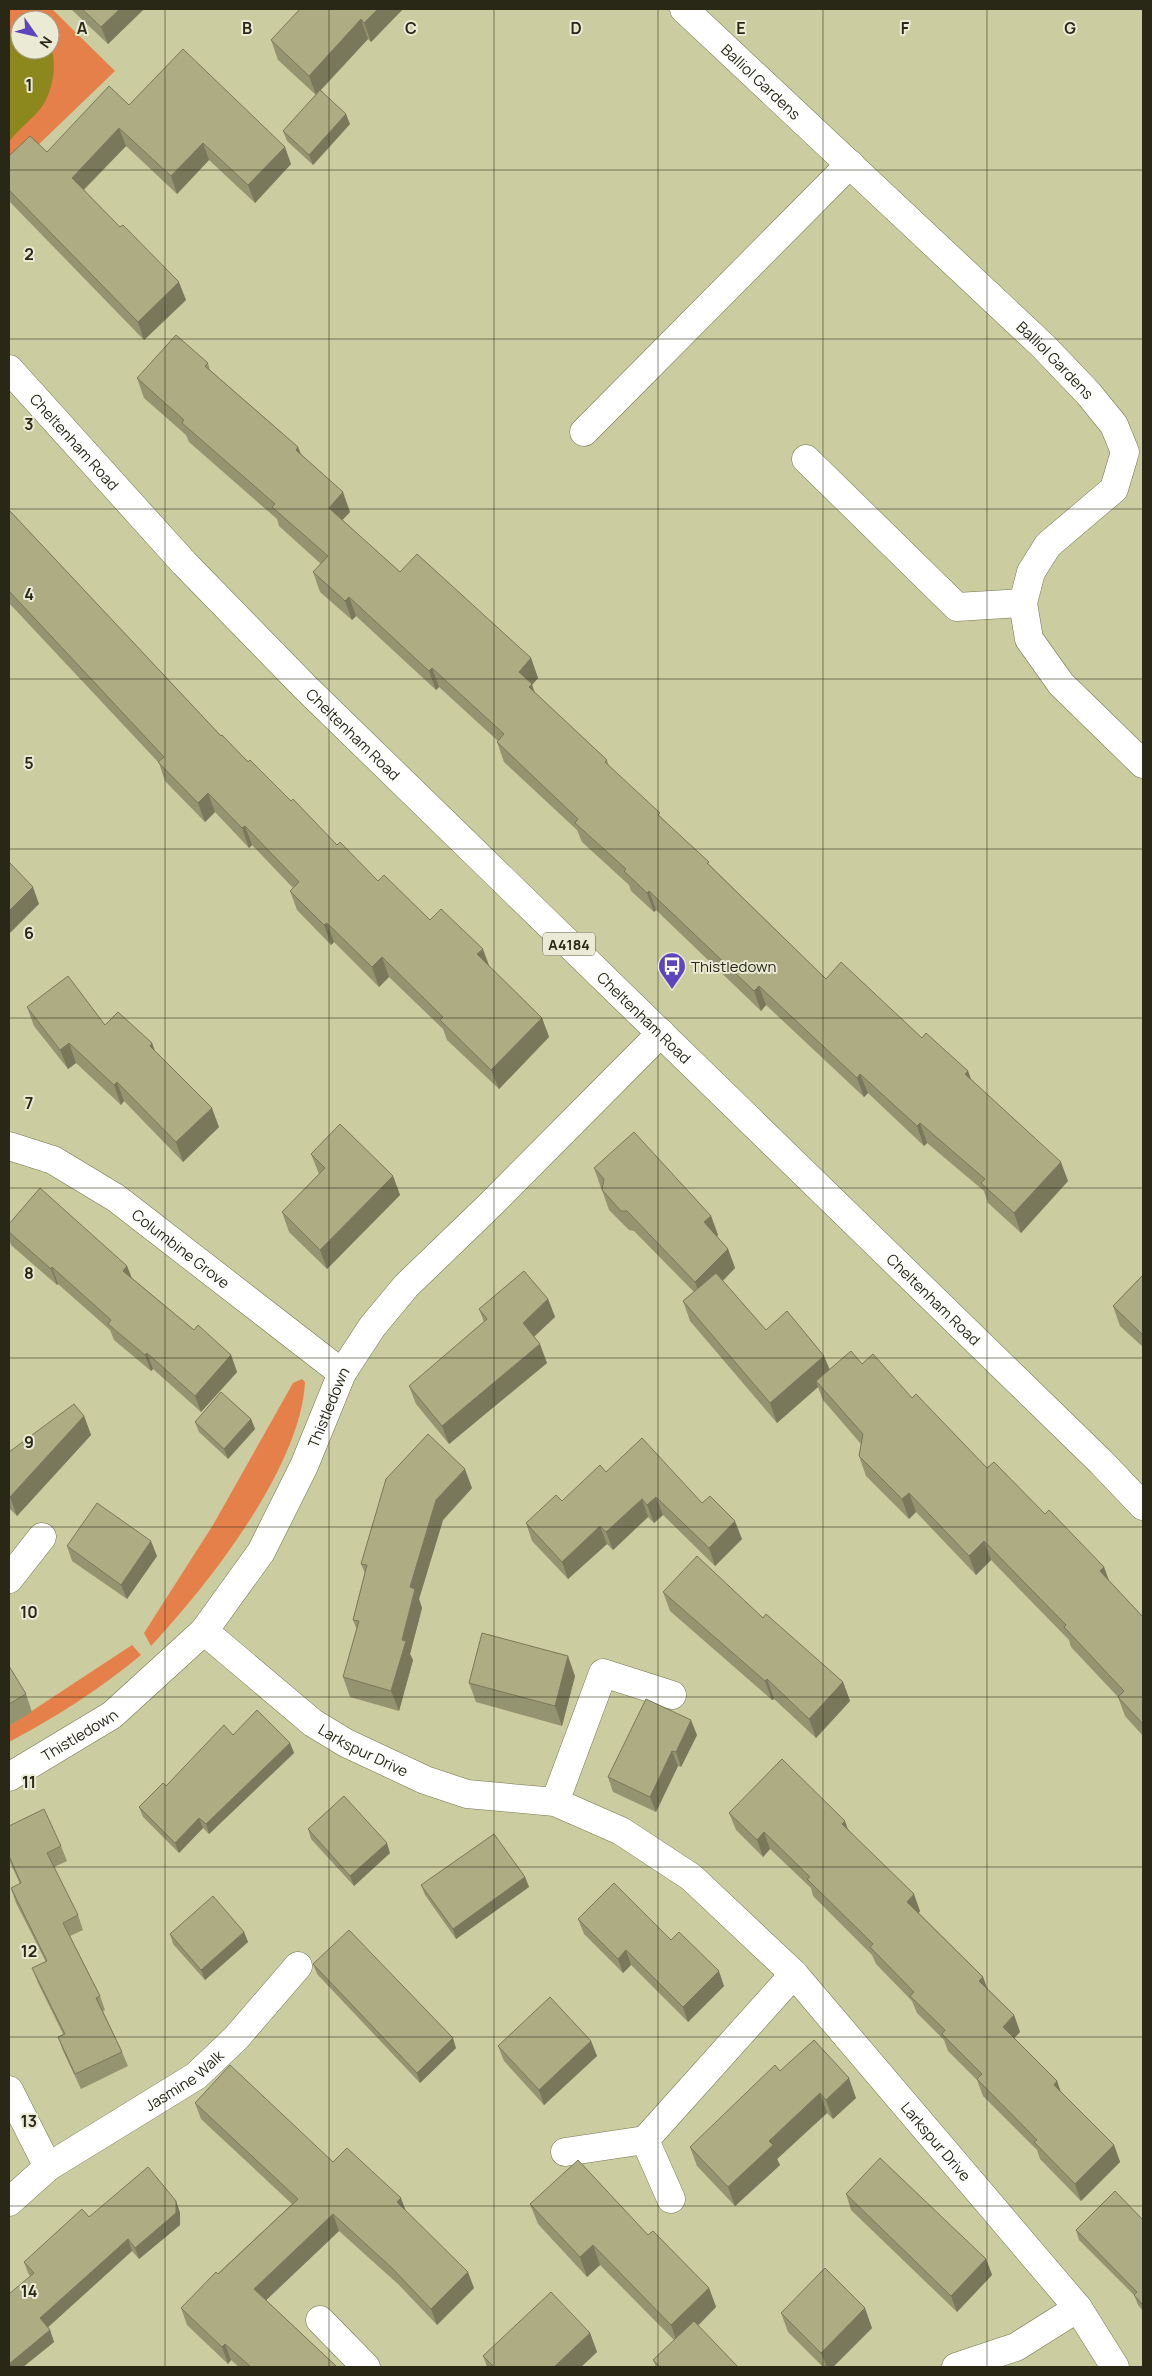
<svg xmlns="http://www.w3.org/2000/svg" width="1152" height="2376" viewBox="0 0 1152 2376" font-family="Manrope,sans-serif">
	<rect width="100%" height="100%" fill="#cccca1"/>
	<g fill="#e6804a" fill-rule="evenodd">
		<path d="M9,9H52L115,71L9,173ZM20,20H50V50H20Z"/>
		<path d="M302,1379L305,1382C301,1467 208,1585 151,1646L144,1633L213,1525L293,1383Z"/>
		<path d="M132,1645L141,1655C99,1690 56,1717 9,1742V1726Z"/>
	</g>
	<path fill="#8c881d" d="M18,22H20V50H50V44C58,63 53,92 41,108C32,120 18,129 9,142V39L13,26Z"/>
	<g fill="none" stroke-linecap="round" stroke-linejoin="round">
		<g stroke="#75754c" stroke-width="29">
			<g id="street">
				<path id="s1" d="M684,9L1043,346L1088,393L1114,425L1125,452L1114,489L1048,545L1031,572L1023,603L1029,639L1061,684L1143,764"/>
				<polyline points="584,432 850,164"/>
				<polyline points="806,459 957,607 1023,603"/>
				<path id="s2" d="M9,1146L53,1160L116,1198L342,1373"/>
				<polyline points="9,1579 42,1537"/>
				<path id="s3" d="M204,1631L313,1723L346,1743L425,1780L467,1794L555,1802L621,1831L691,1877L794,1974L1078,2308L1115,2367"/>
				<path id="s4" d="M9,1777L112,1715L204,1631L261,1552L304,1466L342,1373L372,1327L406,1286L490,1205L661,1033"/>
				<polyline points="555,1802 603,1673 672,1695"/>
				<polyline points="9,2090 48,2167"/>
				<polyline points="565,2152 645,2140"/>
				<polyline points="671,2199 645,2140 794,1974"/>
				<path id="s5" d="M9,2202L48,2167L196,2076L236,2038L298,1966"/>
				<polyline points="320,2320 366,2367"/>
				<polyline points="956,2367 1016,2347 1078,2308"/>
			</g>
		</g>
		<g stroke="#75754c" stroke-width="29">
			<g id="primary">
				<path id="s6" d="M9,369L184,563L306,688L1101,1462L1143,1506"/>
			</g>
		</g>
		<use href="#street" stroke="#fff" stroke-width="28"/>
		<use href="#primary" stroke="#fff" stroke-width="28"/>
	</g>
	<g fill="#959470">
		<polygon points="71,9 144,9 108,44"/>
		<polygon points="403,9 371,42 368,39 321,90 350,124 313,165 287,141 283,131 316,95 278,60 271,40"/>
		<polygon points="129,105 291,164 255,203 209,160 177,194 126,146 84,190 186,300 144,340 9,201 9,156 47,152"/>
		<polygon points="208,363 210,370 298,447 301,454 350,512 342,520 400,572 531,658 538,678 532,685 534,692 607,760 609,766 826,979 922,1038 968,1071 971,1079 1068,1181 1021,1233 988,1203 984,1191 927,1143 924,1146 868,1093 864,1097 766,1005 761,1011 656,910 654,912 631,891 629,885 582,842 577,830 504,762 497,742 498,741 439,687 436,690 356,616 352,620 320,592 313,572 321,564 279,526 277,519 189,442 186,435 144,398 137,378"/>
		<polygon points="9,510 221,736 291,801 337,845 378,881 489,966 542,1018 549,1037 499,1089 447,1040 443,1029 389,977 379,987 334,942 331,945 297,910 290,891 293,888 252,845 249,848 215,812 205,822 165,781 159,763 9,603"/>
		<polygon points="27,1007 105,1025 152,1043 155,1051 219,1127 183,1162 124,1101 121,1105 76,1063 68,1069 34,1026"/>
		<polygon points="311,1154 393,1176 400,1195 327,1269 289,1232 282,1212 319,1174"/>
		<polygon points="594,1168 711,1216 718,1235 717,1236 728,1249 735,1268 723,1281 766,1330 829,1369 862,1364 912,1398 987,1468 1045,1514 1104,1567 1109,1581 1143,1617 1143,1736 1125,1716 1118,1697 1071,1647 1069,1640 991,1560 976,1575 916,1512 909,1519 866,1476 859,1456 861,1444 823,1400 818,1387 777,1423 690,1321 683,1301 694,1292 634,1231 629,1230 609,1210 602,1190 602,1189 601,1188"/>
		<polygon points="9,1224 127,1266 132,1278 194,1330 231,1355 237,1372 201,1412 153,1369 151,1371 114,1340 110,1330 58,1284 57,1285 11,1245 9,1239"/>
		<polygon points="1143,1275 1143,1347 1120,1326 1113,1306"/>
		<polygon points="548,1299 555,1317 534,1337 547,1363 449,1444 416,1404 409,1386 484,1322 479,1309"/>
		<polygon points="84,1416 91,1435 17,1516 9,1508 9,1452"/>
		<polygon points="251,1419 255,1429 228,1459 199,1432 195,1422"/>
		<polygon points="606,1472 702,1503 742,1539 715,1566 663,1515 654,1523 648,1517 613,1550 607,1544 568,1579 532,1541 526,1523 562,1501"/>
		<polygon points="472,1488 443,1520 419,1599 422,1608 410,1654 413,1660 399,1711 350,1697 343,1677 357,1630 353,1620 365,1573 361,1564"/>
		<polygon points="67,1546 157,1556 127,1599 72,1561"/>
		<polygon points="663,1592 763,1618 843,1682 850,1701 816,1738 774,1699 772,1700 670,1611"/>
		<polygon points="9,1666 26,1694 32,1712 9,1726"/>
		<polygon points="575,1676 562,1726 476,1702 469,1683"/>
		<polygon points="233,1735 290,1743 294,1753 209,1834 203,1828 179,1853 143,1817 139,1807 166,1786"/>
		<polygon points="697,1735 681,1767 678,1766 656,1812 613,1792 608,1777"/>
		<polygon points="729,1813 848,1829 920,1911 919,1913 983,1977 987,1988 1014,2015 1020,2032 1014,2038 1057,2081 1060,2091 1114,2145 1120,2162 1081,2201 1040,2159 1037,2150 983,2096 977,2080 948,2051 944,2040 917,2013 912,2001 876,1964 872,1955 813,1896 811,1888 770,1849 763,1857 736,1830"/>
		<polygon points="9,1826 61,1846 67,1861 54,1867 78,1915 83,1930 70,1936 100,1996 105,2010 103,2011 122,2052 128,2066 81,2089 63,2051 58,2037 63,2034 38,1983 32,1968 46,1962 16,1903 11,1888 20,1884 9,1860"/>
		<polygon points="308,1829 390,1853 354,1886 311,1839"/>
		<polygon points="525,1877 529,1887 456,1939 425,1895 421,1885"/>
		<polygon points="578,1919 671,1940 724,1986 688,2022 631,1965 623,1973 584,1934"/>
		<polygon points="244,1932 248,1942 205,1980 173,1944 170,1934"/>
		<polygon points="313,1964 456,2048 420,2083 317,1974"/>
		<polygon points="591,2041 597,2056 544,2105 504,2061 498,2046"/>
		<polygon points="780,2071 856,2098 833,2119 827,2113 777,2159 780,2165 735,2206 697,2166 690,2147"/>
		<polygon points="195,2103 333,2162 405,2210 474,2288 437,2325 399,2285 339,2231 266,2300 337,2367 239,2367 231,2360 228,2364 187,2325 181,2308 292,2204 201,2119"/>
		<polygon points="846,2194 986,2259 992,2275 957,2312 851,2210"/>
		<polygon points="176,2201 180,2213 180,2225 139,2259 132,2251 48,2327 50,2330 54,2342 23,2367 9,2367 30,2276 28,2273 24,2262 89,2217"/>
		<polygon points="530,2204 709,2288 716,2307 698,2326 738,2367 656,2367 653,2360 674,2340 600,2265 587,2277 538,2224"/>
		<polygon points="1143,2220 1143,2311 1138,2305 1134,2295 1079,2240 1076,2230"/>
		<polygon points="781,2313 872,2328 833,2367 823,2367 788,2332"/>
		<polygon points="590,2333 597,2352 581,2367 487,2367 483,2356"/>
	</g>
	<g fill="#79785b">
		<polygon points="120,9 144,9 108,44 101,27"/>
		<polygon points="378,9 403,9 371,42 364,23"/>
		<polygon points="361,19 368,39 316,95 309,76"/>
		<polygon points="346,114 350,124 313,165 309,155"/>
		<polygon points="119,128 126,146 78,195 72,178"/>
		<polygon points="203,143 209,160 177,194 171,176"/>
		<polygon points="285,147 291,164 255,203 248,185"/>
		<polygon points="179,282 186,300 144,340 138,322"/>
		<polygon points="298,447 305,466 296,450"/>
		<polygon points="343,492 350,512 336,527 329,508"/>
		<polygon points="349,597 356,616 352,620 345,601"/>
		<polygon points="531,658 538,678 532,685 539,703 519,672"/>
		<polygon points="432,668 439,687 436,690 429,671"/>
		<polygon points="208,793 215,812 205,822 198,803"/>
		<polygon points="245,826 252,845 249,848 242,828"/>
		<polygon points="33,887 39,904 9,934 9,911"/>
		<polygon points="649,891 656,910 654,912 647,893"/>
		<polygon points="327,923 334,942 331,945 324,925"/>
		<polygon points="483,949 490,968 477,954"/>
		<polygon points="382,957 389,977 379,987 372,967"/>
		<polygon points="759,986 766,1005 761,1011 754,991"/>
		<polygon points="542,1018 549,1037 499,1089 491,1070"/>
		<polygon points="69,1043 76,1063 68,1069 60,1050"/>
		<polygon points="152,1043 159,1063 150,1046"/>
		<polygon points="968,1071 975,1091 965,1074"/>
		<polygon points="860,1074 868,1093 864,1097 857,1078"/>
		<polygon points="117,1082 124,1101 121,1105 114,1085"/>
		<polygon points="212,1108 219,1127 183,1162 176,1142"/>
		<polygon points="920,1123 927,1143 924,1146 917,1126"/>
		<polygon points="1061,1162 1068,1181 1021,1233 1014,1213"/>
		<polygon points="393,1176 400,1195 327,1269 320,1250"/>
		<polygon points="711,1216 718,1235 711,1242 704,1222"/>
		<polygon points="728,1249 735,1268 702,1301 695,1282"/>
		<polygon points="127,1266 133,1282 123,1271"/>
		<polygon points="52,1267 58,1284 57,1285 51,1269"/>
		<polygon points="548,1299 555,1317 529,1341 523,1323"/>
		<polygon points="540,1344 547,1363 449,1444 442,1426"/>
		<polygon points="147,1353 153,1369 151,1371 145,1355"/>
		<polygon points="231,1355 237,1372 201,1412 195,1396"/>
		<polygon points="824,1356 832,1375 816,1381 818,1387 777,1423 770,1403"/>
		<polygon points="84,1416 91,1435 17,1516 10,1497"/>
		<polygon points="251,1419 255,1429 228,1459 224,1449"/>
		<polygon points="465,1469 472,1488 443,1520 419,1599 422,1608 410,1654 413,1660 399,1711 391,1691 402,1640 410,1587 436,1500"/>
		<polygon points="909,1493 916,1512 909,1519 902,1499"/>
		<polygon points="656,1497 663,1515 654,1523 647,1505"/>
		<polygon points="642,1499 648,1517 613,1550 606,1532"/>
		<polygon points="735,1521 742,1539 715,1566 709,1548"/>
		<polygon points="600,1526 607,1544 568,1579 562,1562"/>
		<polygon points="151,1541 157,1556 127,1599 121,1585"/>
		<polygon points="984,1541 991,1560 976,1575 969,1556"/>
		<polygon points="1104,1567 1111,1586 1100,1571"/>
		<polygon points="568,1656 575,1676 562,1726 555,1706"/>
		<polygon points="767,1679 774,1699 772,1700 765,1681"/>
		<polygon points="843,1682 850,1701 816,1738 809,1719"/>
		<polygon points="691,1720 697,1735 681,1767 676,1752"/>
		<polygon points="290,1743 294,1753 209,1834 206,1824"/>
		<polygon points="672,1751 678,1766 656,1812 650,1797"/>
		<polygon points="199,1818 203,1828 179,1853 175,1843"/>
		<polygon points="845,1821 851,1838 842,1824"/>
		<polygon points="764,1832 770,1849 763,1857 757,1840"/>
		<polygon points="387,1843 390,1853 354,1886 350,1876"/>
		<polygon points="525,1877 529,1887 456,1939 453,1929"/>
		<polygon points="914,1894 920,1911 913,1919 907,1902"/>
		<polygon points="244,1932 248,1942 205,1980 201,1970"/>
		<polygon points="626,1950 631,1965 623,1973 618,1959"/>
		<polygon points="719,1971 724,1986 688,2022 683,2007"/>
		<polygon points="983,1977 989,1994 979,1981"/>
		<polygon points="1014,2015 1020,2032 1009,2044 1003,2027"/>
		<polygon points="453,2038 456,2048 420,2083 417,2073"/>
		<polygon points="591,2041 597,2056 544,2105 539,2090"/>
		<polygon points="849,2078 856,2098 833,2119 826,2100"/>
		<polygon points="1057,2081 1063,2098 1054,2085"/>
		<polygon points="820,2093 827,2113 777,2159 780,2165 735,2206 728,2187 769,2141"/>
		<polygon points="1114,2145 1120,2162 1081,2201 1075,2184"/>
		<polygon points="401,2198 407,2214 397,2202"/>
		<polygon points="176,2201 180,2213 180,2225 139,2259 135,2248"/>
		<polygon points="333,2214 339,2231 260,2306 254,2289"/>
		<polygon points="128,2239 132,2251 45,2330 40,2318"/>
		<polygon points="593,2245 600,2265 587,2277 580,2257"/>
		<polygon points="986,2259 992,2275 957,2312 951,2296"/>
		<polygon points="468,2272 474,2288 437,2325 431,2309"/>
		<polygon points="709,2288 716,2307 678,2345 671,2325"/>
		<polygon points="865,2308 872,2328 833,2367 827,2367 821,2353"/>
		<polygon points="50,2330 54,2342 23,2367 9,2367 9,2364"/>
		<polygon points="590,2333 597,2352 581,2367 554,2367"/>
		<polygon points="225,2344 231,2360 228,2364 222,2347"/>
	</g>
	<g fill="#adac82" stroke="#79785b">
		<polygon points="82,9 120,9 101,27"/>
		<polygon points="300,9 378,9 364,23 361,19 309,76 271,40"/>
		<polygon points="183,49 285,147 248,185 203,143 171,176 119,128 72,178 120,227 123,225 179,282 138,322 9,190 9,156 30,136 47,152 109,86 129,105"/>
		<polygon points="320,90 346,114 309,155 283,131"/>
		<polygon points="176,335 208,363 205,366 298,447 296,450 343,492 329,508 400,572 417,554 531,658 519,672 532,684 529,687 607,760 605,762 660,813 658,815 709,862 707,863 826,979 841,962 922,1038 926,1033 968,1071 965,1074 1061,1162 1014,1213 981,1183 985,1179 920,1123 917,1126 860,1074 857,1078 759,986 754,991 649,891 647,893 624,871 626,869 575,823 578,819 497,742 504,734 432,668 429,671 349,597 345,601 313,572 328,556 272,507 275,504 182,423 184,420 137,378"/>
		<polygon points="9,510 221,736 222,735 248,762 250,760 291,801 293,799 337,845 340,842 378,881 384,875 430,920 441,909 483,949 477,954 542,1018 491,1070 440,1020 443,1017 382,957 372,967 327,923 324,925 290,891 299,882 245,826 242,828 208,793 198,803 158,762 164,757 9,591"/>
		<polygon points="9,862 33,887 9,911"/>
		<polygon points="68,976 105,1025 118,1012 152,1043 150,1046 212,1108 176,1142 117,1082 114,1085 69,1043 60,1050 27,1007"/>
		<polygon points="340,1124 393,1176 320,1250 282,1212 325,1168 311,1154"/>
		<polygon points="634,1132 711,1216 704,1222 728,1249 695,1282 627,1211 621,1211 602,1190 604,1179 594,1168"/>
		<polygon points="40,1188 127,1266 123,1271 194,1330 198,1325 231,1355 195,1396 147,1353 145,1355 108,1324 111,1320 52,1267 51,1269 9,1232 9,1224"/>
		<polygon points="524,1271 548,1299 523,1323 540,1344 442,1426 409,1386 487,1319 479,1309"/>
		<polygon points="716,1273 766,1330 787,1311 824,1356 770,1403 683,1301"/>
		<polygon points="1143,1275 1143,1335 1113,1306"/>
		<polygon points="851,1351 862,1364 873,1354 912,1398 916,1394 987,1468 994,1462 1045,1514 1049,1510 1104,1567 1100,1571 1143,1617 1143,1724 1118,1697 1124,1691 1064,1627 1066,1625 984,1541 969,1556 909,1493 902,1499 859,1456 863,1434 816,1381"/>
		<polygon points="221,1392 251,1419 224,1449 195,1422"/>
		<polygon points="74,1404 84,1416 10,1497 9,1495 9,1452"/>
		<polygon points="428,1434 465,1469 436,1500 410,1587 415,1589 402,1640 406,1641 391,1691 343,1677 359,1621 353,1620 367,1565 361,1564 386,1479"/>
		<polygon points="642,1438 702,1503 710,1496 735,1521 709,1548 656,1497 647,1505 642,1499 606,1532 600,1526 562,1562 526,1523 556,1495 562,1501 600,1465 606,1472"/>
		<polygon points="97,1503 151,1541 121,1585 67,1546"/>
		<polygon points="697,1556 763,1618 766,1614 843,1682 809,1719 767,1679 765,1681 663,1592"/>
		<polygon points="482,1633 568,1656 555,1706 469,1683"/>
		<polygon points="9,1666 26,1694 9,1704"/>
		<polygon points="646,1699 691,1720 676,1752 672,1751 650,1797 608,1777"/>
		<polygon points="257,1710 290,1743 206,1824 199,1818 175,1843 139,1807 163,1783 166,1786 224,1725 233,1735"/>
		<polygon points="782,1759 845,1821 842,1824 914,1894 907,1902 983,1977 979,1981 1014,2015 1003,2027 1057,2081 1054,2085 1114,2145 1075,2184 1034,2142 1037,2140 977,2079 982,2074 942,2034 945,2030 910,1996 914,1992 870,1947 873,1944 807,1879 810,1877 764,1832 757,1840 729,1813"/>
		<polygon points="344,1796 387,1843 350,1876 308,1829"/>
		<polygon points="44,1809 61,1846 47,1853 78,1915 63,1923 100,1996 96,1998 122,2052 75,2074 58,2037 65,2034 32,1968 47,1961 11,1888 21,1883 9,1856 9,1826"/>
		<polygon points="494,1834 525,1877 453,1929 421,1885"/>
		<polygon points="614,1883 671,1940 679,1932 719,1971 683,2007 626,1950 618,1959 578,1919"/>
		<polygon points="213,1896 244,1932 201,1970 170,1934"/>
		<polygon points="349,1930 453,2038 417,2073 313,1964"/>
		<polygon points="550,1997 591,2041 539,2090 498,2046"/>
		<polygon points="814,2040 849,2078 826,2100 820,2093 769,2141 773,2145 728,2187 690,2147 775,2065 780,2071"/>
		<polygon points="230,2065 333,2162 347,2148 401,2198 397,2202 468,2272 431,2309 393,2269 333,2214 254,2289 337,2367 251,2367 225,2344 222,2347 181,2308 216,2272 218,2274 298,2199 195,2103"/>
		<polygon points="880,2158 986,2259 951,2296 846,2194"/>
		<polygon points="578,2160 648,2235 653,2231 709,2288 671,2325 593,2245 580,2257 530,2204"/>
		<polygon points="148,2167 176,2201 176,2213 135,2248 128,2239 40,2318 50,2330 9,2364 9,2294 34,2273 24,2262 82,2209 89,2217"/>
		<polygon points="1115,2191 1143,2220 1143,2305 1134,2295 1137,2292 1076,2230"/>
		<polygon points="825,2268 865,2308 821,2353 781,2313"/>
		<polygon points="551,2292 590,2333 554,2367 494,2367 483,2356"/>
		<polygon points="694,2321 738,2367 660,2367 653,2360"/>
	</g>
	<path fill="none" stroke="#292817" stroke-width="1" stroke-opacity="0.55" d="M165,9V2367M329,9V2367M494,9V2367M658,9V2367M823,9V2367M987,9V2367M9,170H1143M9,339H1143M9,509H1143M9,679H1143M9,849H1143M9,1018H1143M9,1188H1143M9,1358H1143M9,1527H1143M9,1697H1143M9,1867H1143M9,2037H1143M9,2206H1143"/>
	<defs>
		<g id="bus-pin" transform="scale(1.4375)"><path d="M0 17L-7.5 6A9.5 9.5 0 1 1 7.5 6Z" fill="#5e44bd" stroke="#ebebd5"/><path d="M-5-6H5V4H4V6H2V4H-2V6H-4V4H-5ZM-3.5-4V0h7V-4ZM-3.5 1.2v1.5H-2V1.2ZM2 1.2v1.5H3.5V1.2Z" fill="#fff"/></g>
	</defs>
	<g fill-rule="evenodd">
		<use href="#bus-pin" x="672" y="966"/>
	</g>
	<g text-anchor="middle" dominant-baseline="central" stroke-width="4" stroke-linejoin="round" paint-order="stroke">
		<rect fill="#ebebd5" stroke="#636250" stroke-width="1" x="543" y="932.5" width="52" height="23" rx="4"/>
		<g font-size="14" font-weight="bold" fill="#292817">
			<text x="569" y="944">A4184</text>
		</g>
		<g font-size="15" fill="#292817" stroke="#ebebd5">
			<text stroke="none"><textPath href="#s1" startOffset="106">Balliol Gardens</textPath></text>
			<text stroke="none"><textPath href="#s1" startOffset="511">Balliol Gardens</textPath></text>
			<text stroke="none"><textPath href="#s6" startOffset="98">Cheltenham Road</textPath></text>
			<text stroke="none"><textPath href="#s6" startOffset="502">Cheltenham Road</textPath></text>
			<text stroke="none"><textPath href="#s6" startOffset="908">Cheltenham Road</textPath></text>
			<text stroke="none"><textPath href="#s2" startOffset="202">Columbine Grove</textPath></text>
			<text stroke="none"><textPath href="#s6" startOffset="1312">Cheltenham Road</textPath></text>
			<text stroke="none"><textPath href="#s4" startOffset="502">Thistledown</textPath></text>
			<text stroke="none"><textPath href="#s4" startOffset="82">Thistledown</textPath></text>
			<text stroke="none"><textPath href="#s3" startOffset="200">Larkspur Drive</textPath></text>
			<text stroke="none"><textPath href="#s5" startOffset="214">Jasmine Walk</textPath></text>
			<text stroke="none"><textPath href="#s3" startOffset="918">Larkspur Drive</textPath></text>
		</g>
		<g font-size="15" fill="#292817" stroke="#ebebd5" text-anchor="start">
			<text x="691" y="966">Thistledown</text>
		</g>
	</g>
	<g font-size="16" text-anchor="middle" font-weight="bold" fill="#292817" stroke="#ebebd5" stroke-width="4" stroke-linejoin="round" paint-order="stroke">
		<text x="82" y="34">A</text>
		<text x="247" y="34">B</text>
		<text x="411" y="34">C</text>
		<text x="576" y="34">D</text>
		<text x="741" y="34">E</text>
		<text x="905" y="34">F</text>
		<text x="1070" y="34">G</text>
		<text x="29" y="91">1</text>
		<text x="29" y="260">2</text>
		<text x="29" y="430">3</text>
		<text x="29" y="600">4</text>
		<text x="29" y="769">5</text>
		<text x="29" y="939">6</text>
		<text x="29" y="1109">7</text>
		<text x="29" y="1279">8</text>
		<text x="29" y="1448">9</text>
		<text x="29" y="1618">10</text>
		<text x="29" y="1788">11</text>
		<text x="29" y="1957">12</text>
		<text x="29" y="2127">13</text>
		<text x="29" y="2297">14</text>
	</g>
	<rect width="1152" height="2376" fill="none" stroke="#292817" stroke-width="20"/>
	<g transform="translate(35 35) rotate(124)"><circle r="24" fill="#ebebd5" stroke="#9d9d89"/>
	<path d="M0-4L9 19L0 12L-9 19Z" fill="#5e44bd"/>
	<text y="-8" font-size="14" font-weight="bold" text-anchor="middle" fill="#292817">N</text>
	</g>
</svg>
